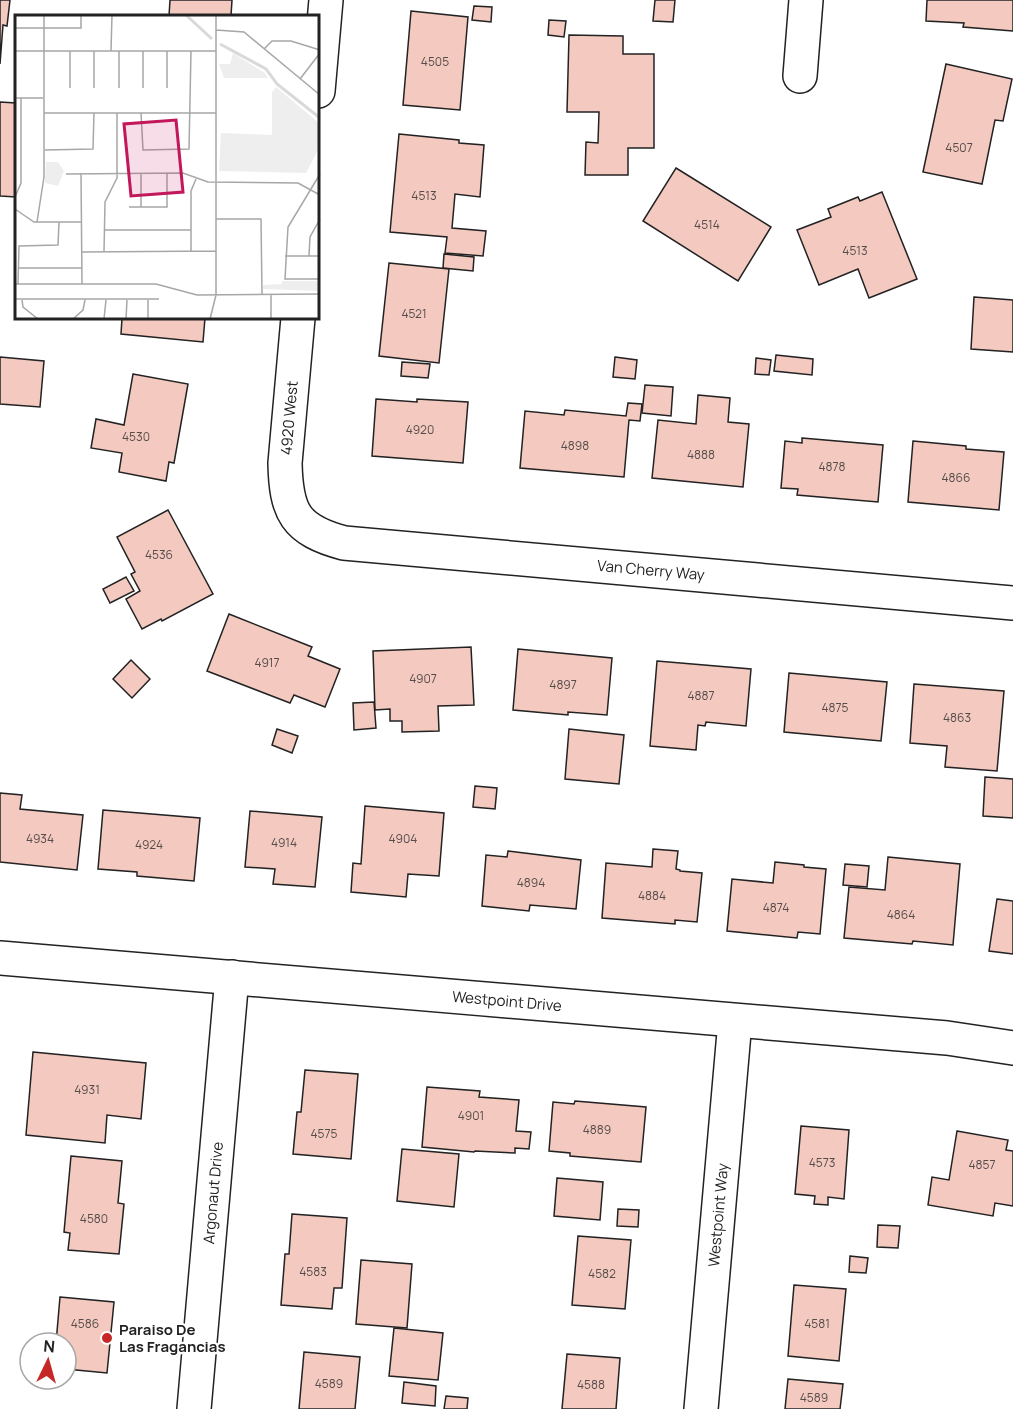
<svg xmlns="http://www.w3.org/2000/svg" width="1013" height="1409" viewBox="0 0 1013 1409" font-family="Manrope,sans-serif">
	<rect width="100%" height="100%" fill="#fff"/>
	<g fill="#f3c9c0" stroke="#222" stroke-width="1.5">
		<polygon points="0,0 10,0 7,26 3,25 0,64"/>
		<polygon points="170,0 232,0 231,16 169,16"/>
		<polygon points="655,0 675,0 673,22 653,21"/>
		<polygon points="927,0 1013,0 1013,31 963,27 964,23 926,21"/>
		<polygon points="474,6 492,7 491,22 472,20"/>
		<polygon points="411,11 468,17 460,110 403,105"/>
		<polygon points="549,20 566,21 564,37 548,35"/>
		<polygon points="569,35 623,36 623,54 654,54 654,148 628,148 628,175 585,175 586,142 598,143 599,112 567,112"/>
		<polygon points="946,64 1012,79 1003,121 995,120 982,184 923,172"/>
		<polygon points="0,102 16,103 16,197 0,196"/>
		<polygon points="399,134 459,140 459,143 484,145 480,197 455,194 452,228 486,231 483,256 445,253 447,237 390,232"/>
		<polygon points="676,168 771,227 738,281 643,221"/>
		<polygon points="882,192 917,279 869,298 858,269 819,285 797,230 831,217 828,209 858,197 860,201"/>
		<polygon points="444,254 474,257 473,271 443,268"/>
		<polygon points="389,263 449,269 439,363 379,356"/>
		<polygon points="974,297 1013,300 1013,352 971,349"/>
		<polygon points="122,318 205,318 203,342 121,334"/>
		<polygon points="776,355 813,359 812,375 774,371"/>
		<polygon points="0,357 44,361 40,407 0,404"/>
		<polygon points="615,357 637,360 635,379 613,377"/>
		<polygon points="756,358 771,360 769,375 755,374"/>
		<polygon points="402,362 430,364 428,378 401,376"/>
		<polygon points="133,374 188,384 174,463 169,462 166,481 119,472 122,453 91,448 96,419 124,425"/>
		<polygon points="645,385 673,387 671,416 642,413"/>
		<polygon points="698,395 730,398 728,422 749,424 743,487 652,478 658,420 696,424"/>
		<polygon points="376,399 417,402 417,399 468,402 463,463 372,456"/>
		<polygon points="628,403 642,404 640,421 629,420 624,477 520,468 525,411 564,415 565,410 626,416"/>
		<polygon points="802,438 883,445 878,502 797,495 798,489 781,488 785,441 802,443"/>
		<polygon points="913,441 966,446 966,449 1004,452 999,510 908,502"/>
		<polygon points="168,510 213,594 162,621 161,619 142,629 126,599 140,591 131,574 135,572 117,537"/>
		<polygon points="126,577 134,591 110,603 103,589"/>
		<polygon points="229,614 312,647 308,656 340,669 325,707 294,695 290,703 207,671"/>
		<polygon points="471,647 474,705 438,706 439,731 402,732 402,721 390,721 390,709 375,710 373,651"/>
		<polygon points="518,649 612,658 607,715 568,712 568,715 513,710"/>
		<polygon points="131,660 150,679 132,698 113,679"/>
		<polygon points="657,661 751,669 746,726 706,722 705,726 698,725 696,750 650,746"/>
		<polygon points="789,673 887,682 881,741 784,732"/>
		<polygon points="914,684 1004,691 997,771 945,767 947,746 910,743"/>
		<polygon points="374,702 376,728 354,730 353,703"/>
		<polygon points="277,729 298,736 292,753 272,745"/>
		<polygon points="569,729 624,735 619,784 565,779"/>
		<polygon points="985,777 1013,779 1013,818 983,816"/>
		<polygon points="475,786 497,788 495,809 473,807"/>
		<polygon points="0,793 22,795 20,809 83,815 77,870 0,862"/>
		<polygon points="365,806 444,813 439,876 408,874 406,897 351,892 353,863 361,864"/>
		<polygon points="103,810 200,818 194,881 137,876 137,872 98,869"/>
		<polygon points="250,811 322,817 315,887 273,884 275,869 245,867"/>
		<polygon points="653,849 678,851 676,869 680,870 680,871 702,873 697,922 675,920 675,924 602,918 606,863 652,867"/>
		<polygon points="508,851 581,860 576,909 530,905 529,911 482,906 486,855 507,857"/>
		<polygon points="888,857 960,864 953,945 913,941 912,944 844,938 849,887 885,890"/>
		<polygon points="775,862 804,865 804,867 826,869 820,934 798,932 797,938 727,931 732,879 773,883"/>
		<polygon points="845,864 869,866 867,887 843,885"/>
		<polygon points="997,899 1013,901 1013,954 989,951"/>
		<polygon points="33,1052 146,1063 141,1119 107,1115 105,1143 26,1135"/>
		<polygon points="305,1070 358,1074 351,1159 293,1154 297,1112 301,1112"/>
		<polygon points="427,1087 480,1091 479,1097 519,1100 516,1131 531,1132 529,1149 515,1148 515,1153 475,1151 474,1152 422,1147"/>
		<polygon points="575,1101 646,1107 641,1162 570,1156 570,1153 549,1151 553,1102 574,1104"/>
		<polygon points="801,1126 849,1130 844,1199 828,1197 828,1205 814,1204 815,1196 795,1194"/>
		<polygon points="957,1131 1008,1140 1006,1150 1013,1151 1013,1206 995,1203 993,1216 928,1205 932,1177 949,1180"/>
		<polygon points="402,1149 459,1154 454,1207 397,1201"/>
		<polygon points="71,1156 122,1161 118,1203 124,1204 119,1254 68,1250 70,1233 64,1232"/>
		<polygon points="557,1178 603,1182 600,1220 554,1216"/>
		<polygon points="618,1209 639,1210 638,1227 617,1226"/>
		<polygon points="292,1214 347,1218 342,1288 334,1288 332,1309 281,1305 285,1254 289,1254"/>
		<polygon points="878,1225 900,1226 898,1248 877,1247"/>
		<polygon points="578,1236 631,1240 625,1309 572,1305"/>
		<polygon points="850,1256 868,1258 866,1273 849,1272"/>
		<polygon points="361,1260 412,1264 407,1328 356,1324"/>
		<polygon points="794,1285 846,1289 839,1361 788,1356"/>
		<polygon points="60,1297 114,1302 107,1373 66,1369 66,1343 56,1343"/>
		<polygon points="394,1328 443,1333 438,1380 389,1376"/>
		<polygon points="304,1352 360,1357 355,1409 299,1409"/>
		<polygon points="567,1354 620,1358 616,1409 562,1409"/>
		<polygon points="788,1379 843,1384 840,1409 785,1409"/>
		<polygon points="404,1382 436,1386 435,1406 402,1403"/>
		<polygon points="446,1396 468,1398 467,1409 444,1409"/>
	</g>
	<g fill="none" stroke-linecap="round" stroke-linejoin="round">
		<g stroke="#222" stroke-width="36">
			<g id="minor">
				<polyline points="800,76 806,0"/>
				<polyline points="318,91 326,0"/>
				<path d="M298,318L285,463C286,512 295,530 344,543L1013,603"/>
				<polyline points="0,958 947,1038 1013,1048"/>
				<polyline points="194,1409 232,977"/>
				<polyline points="701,1409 735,1021"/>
			</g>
		</g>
		<use href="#minor" stroke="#fff" stroke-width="33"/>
	</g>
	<circle fill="#c62828" stroke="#fff" stroke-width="2" cx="107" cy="1338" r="6"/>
	<g text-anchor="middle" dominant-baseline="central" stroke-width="4.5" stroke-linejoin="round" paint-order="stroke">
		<g font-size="12" fill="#564c4a">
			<text x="435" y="61">4505</text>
			<text x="959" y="147">4507</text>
			<text x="424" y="195">4513</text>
			<text x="707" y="224">4514</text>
			<text x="855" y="250">4513</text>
			<text x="414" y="313">4521</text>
			<text x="420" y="429">4920</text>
			<text x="136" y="436">4530</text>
			<text x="575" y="445">4898</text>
			<text x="701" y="454">4888</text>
			<text x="832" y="466">4878</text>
			<text x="956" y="477">4866</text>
			<text x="159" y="554">4536</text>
			<text x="267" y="662">4917</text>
			<text x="423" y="678">4907</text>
			<text x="563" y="684">4897</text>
			<text x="701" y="695">4887</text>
			<text x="835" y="707">4875</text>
			<text x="957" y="717">4863</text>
			<text x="40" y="838">4934</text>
			<text x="403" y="838">4904</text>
			<text x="284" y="842">4914</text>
			<text x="149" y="844">4924</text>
			<text x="531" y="882">4894</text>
			<text x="652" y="895">4884</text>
			<text x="776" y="907">4874</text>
			<text x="901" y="914">4864</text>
			<text x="87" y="1089">4931</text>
			<text x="471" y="1115">4901</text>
			<text x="597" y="1129">4889</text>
			<text x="324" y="1133">4575</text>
			<text x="822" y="1162">4573</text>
			<text x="982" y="1164">4857</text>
			<text x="94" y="1218">4580</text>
			<text x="313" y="1271">4583</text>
			<text x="602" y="1273">4582</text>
			<text x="85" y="1323">4586</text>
			<text x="817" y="1323">4581</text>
			<text x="329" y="1383">4589</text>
			<text x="591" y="1384">4588</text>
			<text x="814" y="1397">4589</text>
		</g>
		<g font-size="15" fill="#222" stroke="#fff">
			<text transform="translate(289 418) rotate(-85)">4920 West</text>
			<text transform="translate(651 570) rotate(5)">Van Cherry Way</text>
			<text transform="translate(507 1001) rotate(5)">Westpoint Drive</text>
			<text transform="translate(213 1193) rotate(-85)">Argonaut Drive</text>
			<text transform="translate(718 1215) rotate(-85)">Westpoint Way</text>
		</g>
		<g font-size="15" font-weight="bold" fill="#222" stroke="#fff" text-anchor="start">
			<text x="119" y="1329">Paraiso De<tspan x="119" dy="17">Las Fragancias</tspan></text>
		</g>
	</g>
	<g transform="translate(15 15)">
		<rect width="304" height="304" fill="#fff"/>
		<path d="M218,38L250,58L253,63H209L204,49H215ZM261,72L304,108V133L291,158L204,156L206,118L257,120V77ZM31,147H43L49,156L43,171L30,168ZM267,266H304V276L248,274V270L267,269Z" fill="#eee"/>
		<path fill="none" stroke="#d9d9d9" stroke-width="3" d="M171,0L197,24M205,29L251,54L262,69L305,103"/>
		<path fill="none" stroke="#a7a7a7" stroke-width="1.5" d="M0,13H66V0M201,15L229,17L305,80M249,34L257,26H276L305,35M0,36H201M55,36V73M96,36L97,0M104,36V73M128,36V73M285,64L305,38M79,73V36M152,73V36M0,83H28M29,98H201M126,98L128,135L174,134L176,36M30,135L78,134L79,98M66,158L67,269M126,158V192M51,159L168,158L193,167L283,168L305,180M305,159L273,212L270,264H305M0,182L6,168V83M114,192H152V158M0,194L19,207H66M201,204H246L247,279M22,207L29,162V0M89,215H176M67,237L201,236M89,237L90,187L102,163V98M176,237V176L181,164M270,241H305M294,241L295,222L305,204M3,253H67M0,269H141L182,280L305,279M3,269L4,231L43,230L44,207M256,279V304M201,280V0M0,284H144M7,285L8,292L23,304M58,304L68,295L70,285M89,304L91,285M111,304L112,285M133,304V285M195,304L201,280"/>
		<path fill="#c2185b" fill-opacity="0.15" stroke="#c2185b" stroke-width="3" d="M161,105L168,177L116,181L109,109Z"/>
		<rect width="304" height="304" fill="none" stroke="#222" stroke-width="3"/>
	</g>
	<g transform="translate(48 1361) rotate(5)"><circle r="28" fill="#ffffff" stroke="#a7a7a7" stroke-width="1.5"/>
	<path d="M0-4.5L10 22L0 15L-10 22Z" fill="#c62828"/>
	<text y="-9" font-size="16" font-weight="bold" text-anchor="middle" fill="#222222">N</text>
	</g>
</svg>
